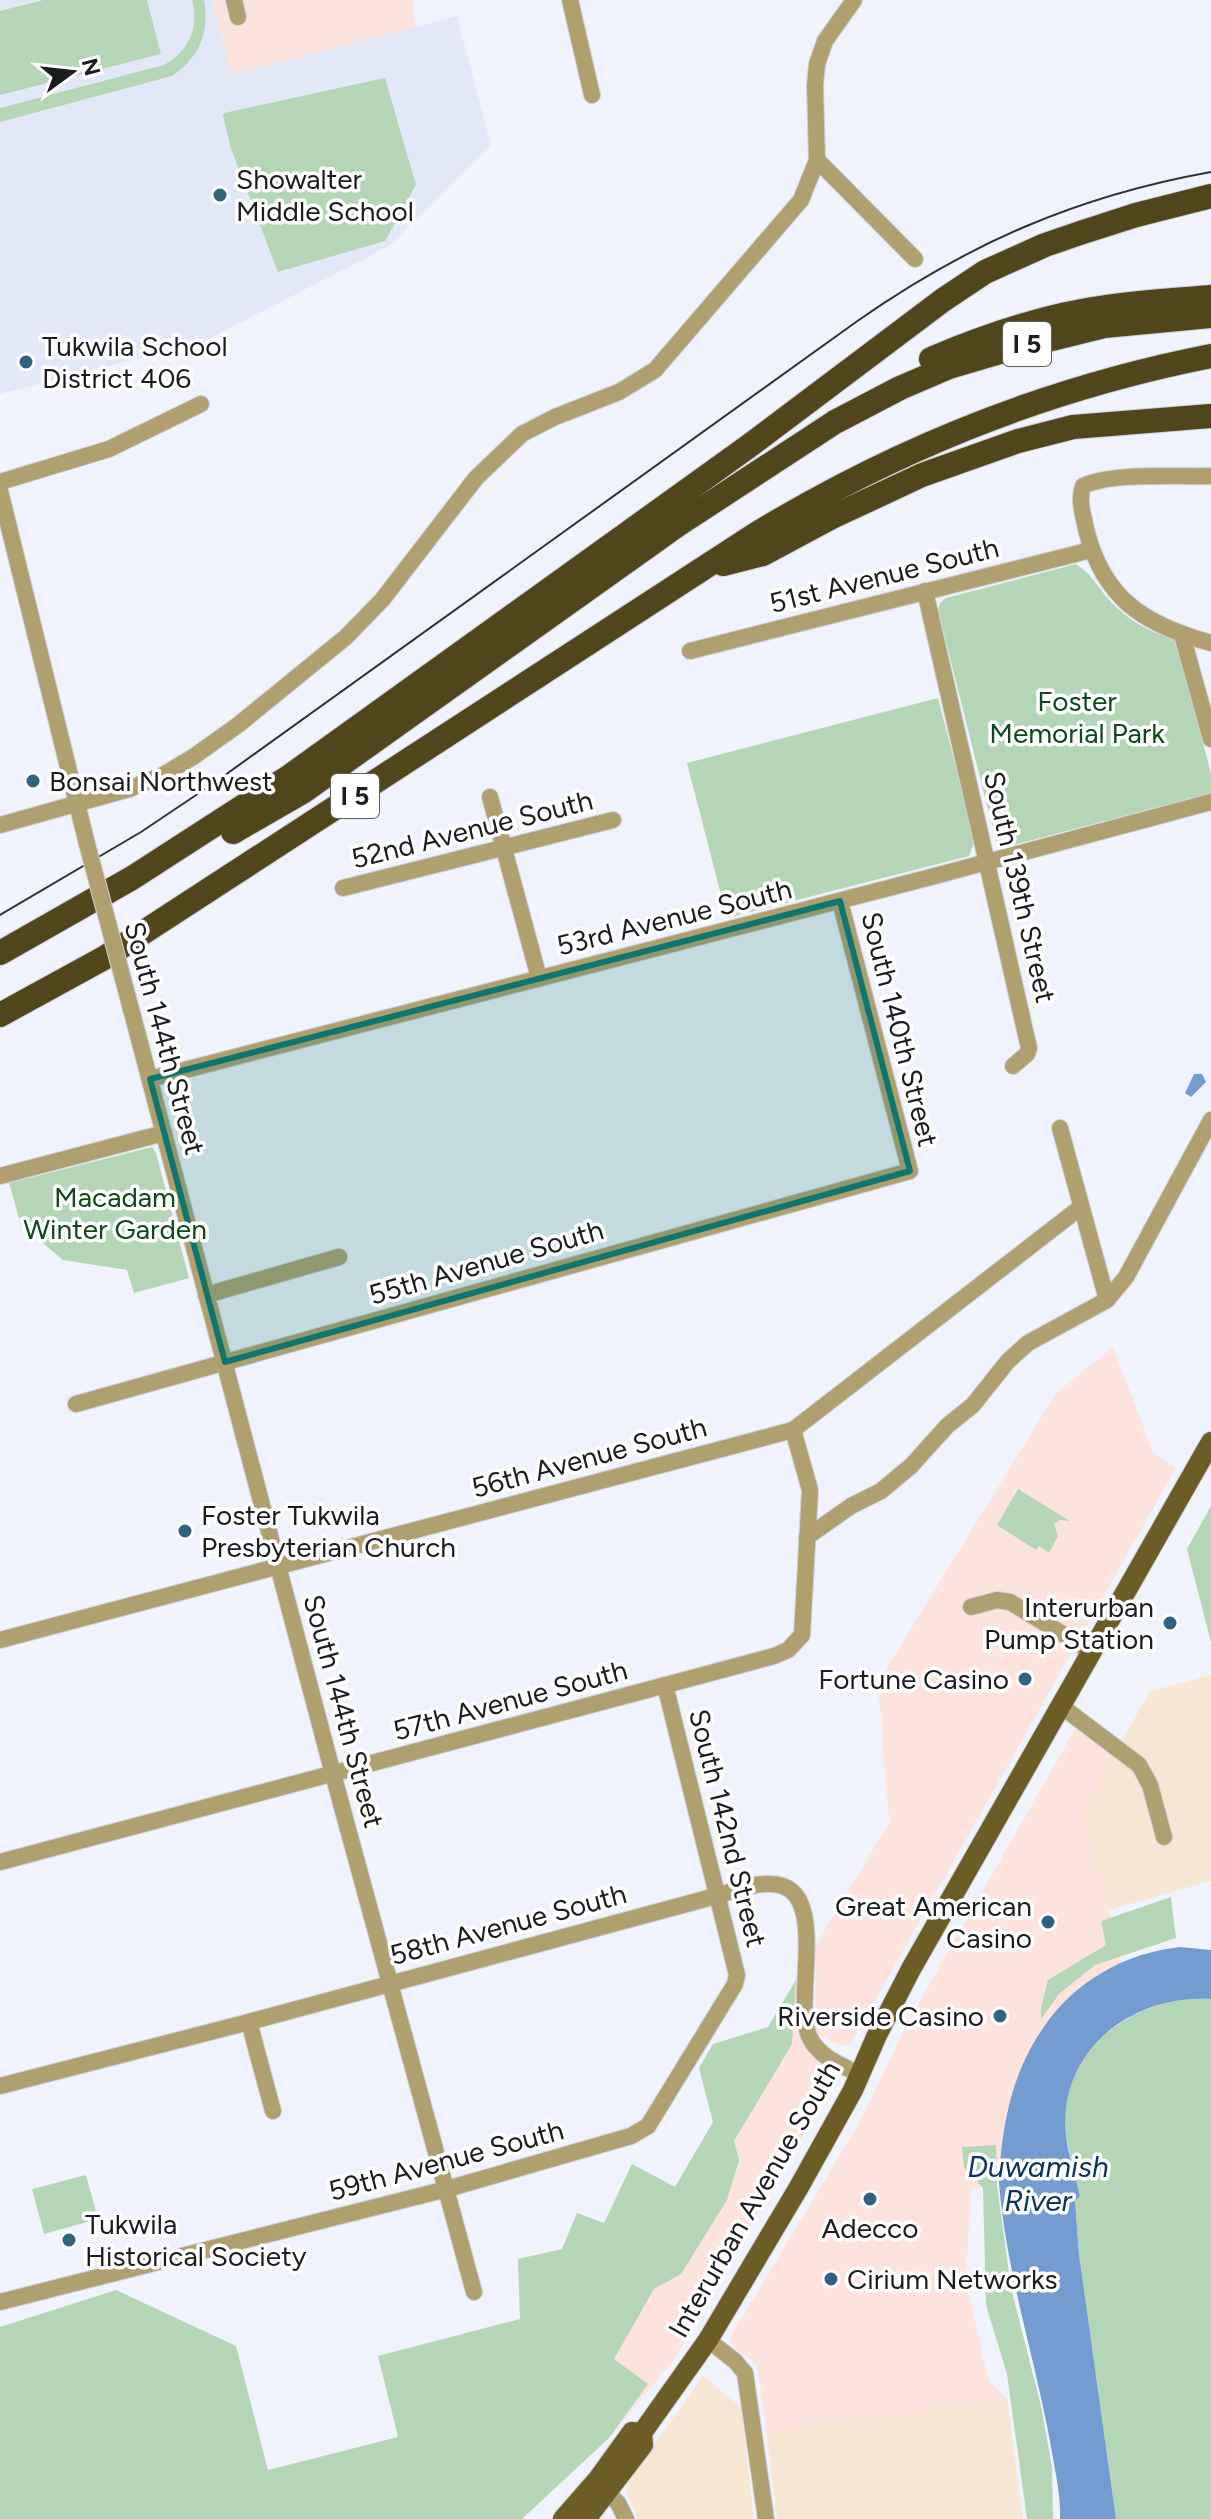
<svg xmlns="http://www.w3.org/2000/svg" width="1211" height="2519" viewBox="0 0 1211 2519" font-family="Figtree,sans-serif">
	<rect width="100%" height="100%" fill="#f0f3fc"/>
	<g fill="#fde3de">
		<polygon points="212,0 413,0 416,27 232,75"/>
		<polygon points="1113,1347 1153,1452 1176,1468 851,2043 843,2046 821,2036 815,2028 816,1945 889,1823 878,1682 1056,1393"/>
		<polygon points="1075,1729 1115,1755 1082,1813 1109,1909 1121,1962 1073,1993 1007,2110 998,2181 971,2190 966,2282 989,2381 1007,2399 766,2431 757,2365 735,2348 729,2339 860,2122 909,2020"/>
		<polygon points="796,1980 796,2024 799,2035 832,2074 832,2085 676,2357 609,2438 552,2389 612,2295"/>
	</g>
	<g fill="#f8e6d5">
		<polygon points="1211,1675 1211,1881 1109,1910 1082,1813 1150,1691"/>
		<polygon points="703,2376 741,2407 754,2519 638,2519 627,2494 626,2485"/>
		<polygon points="1007,2399 1023,2519 777,2519 766,2431"/>
	</g>
	<polygon fill="#e3e8f8" points="0,0 212,0 232,75 457,16 491,145 389,246 203,342 0,394"/>
	<g fill="#b5d6b6">
		<polygon points="43,0 147,0 161,54 0,95 0,11"/>
		<path d="M192,0H204C210,33 199,58 172,76L0,122V108L164,65C188,52 200,28 192,0Z"/>
		<polygon points="385,78 416,185 385,241 278,272 231,149 223,116 224,113"/>
		<path d="M1076,564C1092,574 1099,589 1111,602C1134,625 1148,630 1177,641L1211,774V793L1002,848L997,845L938,610L940,603L946,598Z"/>
		<polygon points="938,698 975,840 969,856 727,918 687,763"/>
		<polygon points="152,1147 156,1153 189,1278 134,1293 127,1270 63,1260 21,1225 9,1183"/>
		<polygon points="1018,1489 1070,1521 1060,1520 1054,1524 1058,1536 1049,1553 1039,1546 1036,1550 997,1525"/>
		<polygon points="1211,1506 1211,1642 1187,1549"/>
		<polygon points="1171,1897 1176,1938 1095,1965 1059,1994 1041,2019 1041,2007 1048,1980 1106,1945 1101,1921"/>
		<polygon points="796,1980 792,2044 734,2141 739,2160 727,2200 681,2274 654,2289 614,2359 648,2384 609,2438 522,2519 0,2519 0,2327 116,2290 236,2346 268,2470 398,2437 378,2356 520,2319 518,2259 562,2249 577,2213 604,2223 632,2164 675,2187 713,2122 699,2068 713,2044 768,2027"/>
		<path d="M1191,1998L1211,1999V2519H1116L1079,2254L1075,2201L1080,2195C1076,2176 1069,2155 1066,2136C1057,2057 1119,2007 1191,1998Z"/>
		<polygon points="996,2145 997,2185 1011,2288 1041,2406 1052,2467 1053,2519 1027,2519 1007,2374 986,2305 983,2188 964,2168 962,2147"/>
		<polygon points="86,2175 98,2219 44,2234 32,2189"/>
	</g>
	<g fill="#759cd1">
		<polygon points="1194,1074 1202,1074 1206,1082 1191,1097 1185,1093"/>
		<path d="M1180,1947L1211,1950V1999C1132,1994 1057,2051 1066,2136C1068,2155 1076,2176 1080,2196L1075,2201L1079,2254L1116,2519H1060C1061,2493 1054,2466 1050,2441C1034,2354 1006,2271 999,2183C998,2174 1000,2163 1001,2153C1006,2107 1017,2066 1043,2028C1075,1981 1125,1953 1180,1947Z"/>
	</g>
	<g fill="none" stroke-linecap="round" stroke-linejoin="round">
		<g stroke="#ced1d9" stroke-width="18">
			<g id="minor">
				<polyline points="234,0 238,17"/>
				<polyline points="570,0 592,95"/>
				<polyline points="817,160 915,259"/>
				<path d="M1211,476C1176,477 1113,472 1083,486C1078,501 1083,513 1086,529C1103,599 1145,625 1211,643"/>
				<polyline points="0,482 109,449 201,404"/>
				<polyline points="0,491 87,844"/>
				<polyline points="925,591 1029,1048 1027,1054 1013,1066"/>
				<polyline points="1182,635 1211,739"/>
				<polyline points="690,651 1091,550"/>
				<polyline points="490,797 539,978"/>
				<polyline points="0,825 129,789 163,775 193,757 238,725 346,637 382,600 476,478 522,434 555,417 619,392 655,370 801,200 817,160 815,85 817,64 825,41 854,0"/>
				<polyline points="343,888 613,820"/>
				<polyline points="131,1009 333,1774 474,2292"/>
				<polyline points="150,1079 931,877 1211,802"/>
				<polyline points="1060,1128 1107,1300"/>
				<polyline points="0,1176 164,1133"/>
				<polyline points="206,1295 339,1257"/>
				<polyline points="76,1404 910,1171 840,901"/>
				<polyline points="807,1537 851,1506 881,1491 911,1466 947,1426 973,1405 1008,1361 1028,1343 1107,1300 1126,1277 1211,1120"/>
				<polyline points="971,1607 997,1600 1010,1602 1092,1652"/>
				<polyline points="0,1640 793,1430 1081,1207"/>
				<polyline points="1061,1706 1139,1765 1150,1785 1164,1837"/>
				<polyline points="0,1862 677,1682 774,1656 788,1650 802,1635 810,1490 793,1430"/>
				<polyline points="249,2022 273,2111"/>
				<path d="M0,2086L249,2022L716,1896C733,1891 753,1883 771,1884C833,1885 791,2004 810,2038C819,2057 841,2065 859,2074"/>
				<polyline points="0,2302 447,2189 631,2136 648,2126 735,1984 737,1975 665,1685"/>
				<polyline points="708,2340 735,2361 745,2373 766,2519"/>
				<polyline points="608,2493 618,2503 626,2519"/>
			</g>
		</g>
		<g stroke="#ced1d9" stroke-width="22">
			<g id="major">
				<polyline points="563,2519 598,2479 632,2432 642,2433"/>
				<polyline points="586,2519 643,2445 642,2433 708,2340 799,2187 853,2090 877,2035 911,1969 1211,1442"/>
			</g>
		</g>
		<g stroke="#ced1d9" stroke-width="26">
			<g id="highway">
				<path d="M931,359C987,335 1046,315 1107,307C1142,302 1176,300 1211,297"/>
				<polyline points="723,564 763,554 832,517 922,475 1018,441 1073,427 1211,416"/>
				<polyline points="233,832 304,791 679,524 835,422 900,388 949,367 1000,352 1104,326 1211,316"/>
				<polyline points="0,953 132,878 290,776 749,446 943,300 985,272 1045,245 1080,233 1136,215 1211,196"/>
				<path d="M0,1015L104,958L753,536C895,449 1048,388 1211,356"/>
			</g>
		</g>
		<use href="#minor" stroke="#b0a070" stroke-width="16"/>
		<use href="#major" stroke="#6c5c25" stroke-width="20"/>
		<use href="#highway" stroke="#51451c" stroke-width="24"/>
		<path stroke="#313236" stroke-width="2" d="M0,915L141,832L214,783L856,322C967,244 1077,196 1211,172"/>
		<g stroke="#ced1d9" stroke-width="18" stroke-linecap="butt">
			<polyline id="minor-bridge" points="87,844 131,1009"/>
		</g>
		<use href="#minor-bridge" stroke="#b0a070" stroke-width="16"/>
	</g>
	<path fill="#0f766e" fill-opacity="0.2" stroke="#0f766e" stroke-width="6" stroke-linejoin="round" d="M840,901L910,1171L225,1362L150,1079Z"/>
	<g fill="#316280" stroke="#fff" stroke-width="3">
		<circle cx="220" cy="195" r="8"/>
		<circle cx="26" cy="362" r="8"/>
		<circle cx="33" cy="781" r="8"/>
		<circle cx="185" cy="1531" r="8"/>
		<circle cx="1170" cy="1623" r="8"/>
		<circle cx="1025" cy="1679" r="8"/>
		<circle cx="1048" cy="1922" r="8"/>
		<circle cx="1000" cy="2016" r="8"/>
		<circle cx="870" cy="2199" r="8"/>
		<circle cx="69" cy="2240" r="8"/>
		<circle cx="831" cy="2279" r="8"/>
	</g>
	<g text-anchor="middle" dominant-baseline="central" stroke-width="7" stroke-linejoin="round" paint-order="stroke">
		<g fill="#fff" stroke="#5f6062" stroke-width="2">
			<rect x="1003" y="322" width="48" height="44" rx="6"/>
			<rect x="331" y="774" width="48" height="44" rx="6"/>
		</g>
		<g font-size="26" font-weight="bold" fill="#1b1c1f">
			<text x="1027" y="344">I 5</text>
			<text x="355" y="796">I 5</text>
		</g>
		<g font-size="28" fill="#1b1c1f" stroke="#fff" text-anchor="start">
			<text x="236" y="179">Showalter<tspan x="236" dy="32">Middle School</tspan></text>
			<text x="42" y="346">Tukwila School<tspan x="42" dy="32">District 406</tspan></text>
			<text x="49" y="781">Bonsai Northwest</text>
			<text x="201" y="1515">Foster Tukwila<tspan x="201" dy="32">Presbyterian Church</tspan></text>
			<text x="1154" y="1607" text-anchor="end">Interurban<tspan x="1154" dy="32">Pump Station</tspan></text>
			<text x="1009" y="1679" text-anchor="end">Fortune Casino</text>
			<text x="1032" y="1906" text-anchor="end">Great American<tspan x="1032" dy="32">Casino</tspan></text>
			<text x="984" y="2016" text-anchor="end">Riverside Casino</text>
			<text x="85" y="2224">Tukwila<tspan x="85" dy="32">Historical Society</tspan></text>
			<text x="870" y="2228" text-anchor="middle">Adecco</text>
			<text x="847" y="2279">Cirium Networks</text>
		</g>
		<g font-size="28" fill="#1b1c1f" stroke="#fff">
			<text transform="translate(884 575) rotate(-14)">51st Avenue South</text>
			<text transform="translate(472 829) rotate(-14)">52nd Avenue South</text>
			<text transform="translate(1020 887) rotate(77)">South 139th Street</text>
			<text transform="translate(674 917) rotate(-14)">53rd Avenue South</text>
			<text transform="translate(900 1029) rotate(76)">South 140th Street</text>
			<text transform="translate(165 1038) rotate(75)">South 144th Street</text>
			<text transform="translate(486 1262) rotate(-16)">55th Avenue South</text>
			<text transform="translate(589 1457) rotate(-15)">56th Avenue South</text>
			<text transform="translate(510 1700) rotate(-15)">57th Avenue South</text>
			<text transform="translate(344 1711) rotate(75)">South 144th Street</text>
			<text transform="translate(728 1828) rotate(76)">South 142nd Street</text>
			<text transform="translate(508 1924) rotate(-15)">58th Avenue South</text>
			<text transform="translate(446 2160) rotate(-15)">59th Avenue South</text>
			<text transform="translate(754 2199) rotate(-60)">Interurban Avenue South</text>
		</g>
		<g font-size="28" fill="#0f4819" stroke="#fff">
			<text x="1077" y="701">Foster<tspan x="1077" dy="32">Memorial Park</tspan></text>
			<text x="115" y="1197">Macadam<tspan x="115" dy="32">Winter Garden</tspan></text>
		</g>
		<g font-size="30" font-style="italic" fill="#0d3364" stroke="#fff">
			<text x="1038" y="2166">Duwamish<tspan x="1038" dy="34">River</tspan></text>
		</g>
	</g>
	<g transform="translate(72 72) rotate(75)" stroke="#ffffff" stroke-width="6" paint-order="stroke">
	<path d="M0-6L14 30L0 20L-14 30Z" fill="#1b1c1f"/>
	<text y="-12" font-size="22" font-weight="bold" text-anchor="middle" fill="#1b1c1f">N</text>
	</g>
</svg>
